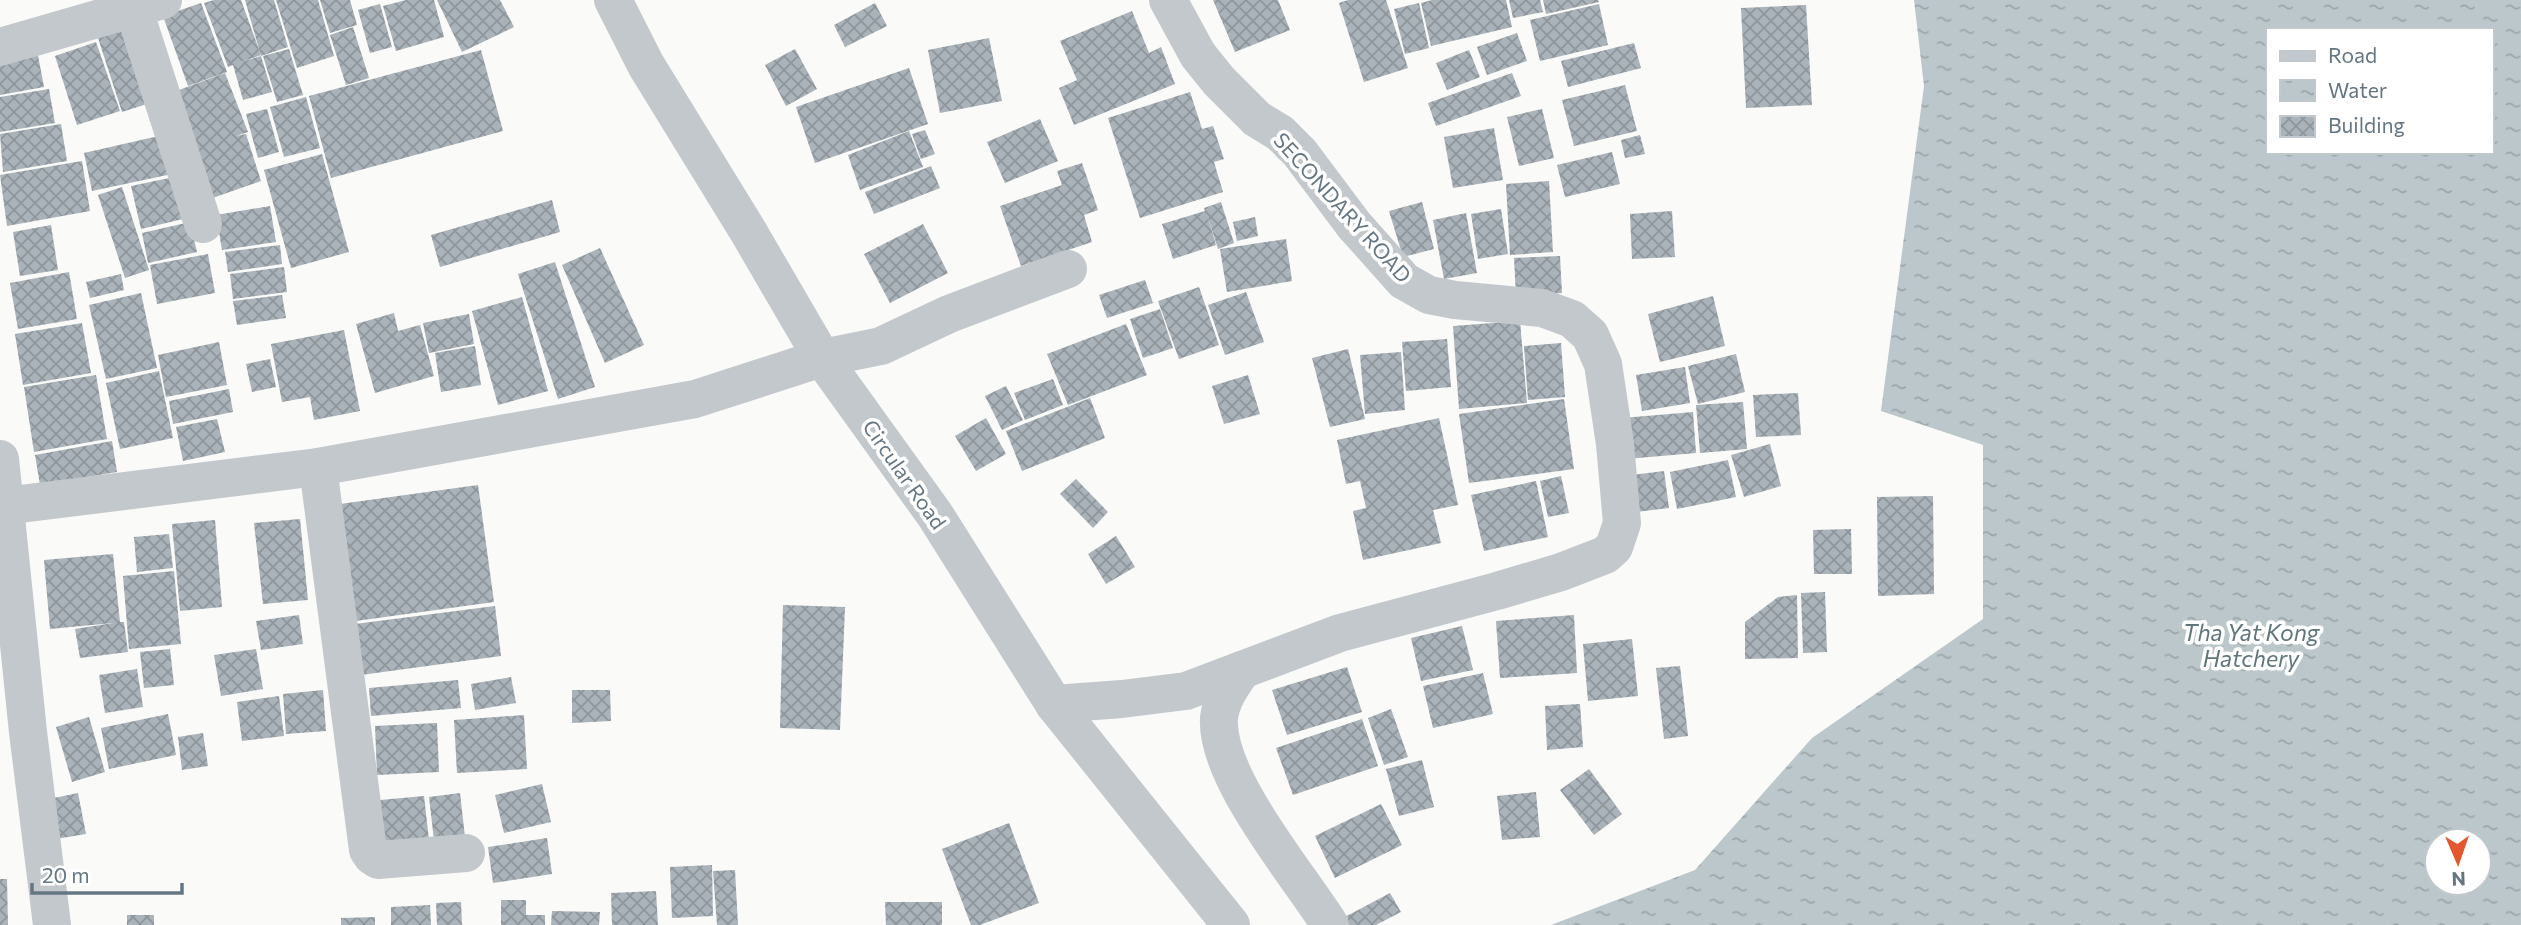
<svg xmlns="http://www.w3.org/2000/svg" width="2521" height="925" viewBox="0 0 2521 925" font-family="Commissioner,sans-serif">
	<defs>
		<pattern id="water-ripples" width="26" height="14" patternUnits="userSpaceOnUse" patternTransform="scale(1.75)"><rect width="26" height="14" fill="#bbc7cb"/><path d="M2 4q2-2 4 0t4 0M15 11q2-2 4 0t4 0" fill="none" stroke="#9ca6aa"/></pattern>
		<pattern id="building-cross-hatch" width="8" height="8" patternUnits="userSpaceOnUse" patternTransform="scale(1.75)"><rect width="8" height="8" fill="#aab3b9"/><path d="M0 0l8 8M0 8l8-8" fill="none" stroke="#8e969c"/></pattern>
	</defs>
	<rect width="100%" height="100%" fill="#fafaf8"/>
	<path fill="url(#water-ripples)" fill-rule="evenodd" d="M1914,0H2521V925H1551L1695,870L1812,738L1983,619V445L1881,411L1924,86ZM2267,30H2491V152H2267ZM2437,841H2479V883H2437Z"/>
	<g fill="url(#building-cross-hatch)">
		<polygon points="214,0 241,0 261,55 241,62 261,56 272,92 243,100 233,65 228,67 204,3"/>
		<polygon points="245,0 274,0 288,47 261,56"/>
		<polygon points="276,0 318,0 334,56 297,68"/>
		<polygon points="320,0 350,0 357,25 330,33"/>
		<polygon points="406,0 434,0 444,37 396,51 383,6"/>
		<polygon points="437,0 500,0 514,27 462,52"/>
		<polygon points="1213,0 1278,0 1290,30 1235,52"/>
		<polygon points="1348,0 1386,0 1408,68 1364,82 1339,3"/>
		<polygon points="1432,0 1506,0 1512,27 1431,46 1421,3"/>
		<polygon points="1509,0 1540,0 1543,12 1513,18"/>
		<polygon points="1543,0 1598,0 1599,2 1546,14"/>
		<polygon points="201,3 227,72 188,86 163,16"/>
		<polygon points="875,3 887,26 845,47 834,25"/>
		<polygon points="1419,3 1429,48 1405,54 1394,9"/>
		<polygon points="380,4 392,47 370,53 358,10"/>
		<polygon points="1599,4 1608,45 1540,61 1530,20"/>
		<polygon points="1806,5 1812,105 1746,108 1741,8"/>
		<polygon points="1132,11 1149,53 1161,47 1175,84 1074,125 1059,88 1077,80 1060,41"/>
		<polygon points="129,27 153,102 122,112 98,38"/>
		<polygon points="353,27 369,78 346,85 330,35"/>
		<polygon points="1517,33 1527,61 1487,75 1477,47"/>
		<polygon points="989,38 1002,101 940,113 928,50"/>
		<polygon points="96,42 120,111 77,125 55,56"/>
		<polygon points="1634,43 1641,68 1568,87 1561,61"/>
		<polygon points="289,49 303,95 277,102 263,56"/>
		<polygon points="795,49 817,89 786,106 765,65"/>
		<polygon points="37,50 44,87 0,95 0,57"/>
		<polygon points="481,50 503,131 331,178 309,96"/>
		<polygon points="1469,50 1480,77 1447,90 1436,63"/>
		<polygon points="909,68 928,124 815,163 796,107"/>
		<polygon points="225,73 248,132 236,136 246,134 261,181 204,201 168,94"/>
		<polygon points="1512,73 1521,96 1436,126 1428,103"/>
		<polygon points="1625,85 1637,131 1574,146 1562,100"/>
		<polygon points="49,89 55,123 0,132 0,97"/>
		<polygon points="1190,92 1202,129 1213,126 1224,159 1214,162 1223,192 1140,218 1108,118"/>
		<polygon points="306,97 320,148 284,157 270,107"/>
		<polygon points="267,109 279,152 258,158 246,114"/>
		<polygon points="1542,109 1554,158 1519,166 1507,117"/>
		<polygon points="1040,119 1058,161 1005,183 987,142"/>
		<polygon points="61,124 67,161 3,172 0,134"/>
		<polygon points="1494,128 1503,180 1453,188 1444,137"/>
		<polygon points="925,130 935,154 921,159 912,134"/>
		<polygon points="909,131 923,167 860,190 848,155"/>
		<polygon points="163,135 172,174 92,191 84,153"/>
		<polygon points="1640,135 1645,154 1625,158 1621,140"/>
		<polygon points="1612,152 1620,184 1565,197 1557,165"/>
		<polygon points="322,154 349,252 291,268 264,170"/>
		<polygon points="82,161 90,211 7,226 0,175"/>
		<polygon points="1082,163 1098,210 1084,215 1092,242 1021,266 1000,206 1062,185 1057,171"/>
		<polygon points="931,166 940,188 874,214 865,192"/>
		<polygon points="174,177 183,219 141,229 131,186"/>
		<polygon points="1549,181 1553,252 1510,255 1506,184"/>
		<polygon points="122,187 149,270 125,278 98,195"/>
		<polygon points="552,200 560,232 440,267 431,235"/>
		<polygon points="1221,202 1234,243 1218,249 1207,214 1216,245 1173,259 1162,224 1205,211 1204,208"/>
		<polygon points="1422,202 1434,249 1403,257 1389,211"/>
		<polygon points="270,206 276,242 222,250 216,215"/>
		<polygon points="1501,209 1508,254 1478,259 1471,214"/>
		<polygon points="1672,211 1675,257 1632,259 1630,214"/>
		<polygon points="1466,213 1477,273 1444,279 1433,220"/>
		<polygon points="1255,217 1258,236 1237,241 1233,222"/>
		<polygon points="190,222 197,252 148,263 142,233"/>
		<polygon points="923,224 948,273 890,303 864,254"/>
		<polygon points="51,225 58,270 20,276 13,232"/>
		<polygon points="1286,239 1292,281 1227,292 1220,249"/>
		<polygon points="280,245 282,264 228,272 225,252"/>
		<polygon points="600,248 644,345 605,363 562,265"/>
		<polygon points="208,254 215,293 157,304 150,265"/>
		<polygon points="1560,256 1562,293 1516,296 1514,258"/>
		<polygon points="555,262 595,387 558,399 518,274"/>
		<polygon points="284,267 287,292 233,299 230,274"/>
		<polygon points="69,272 77,319 18,329 10,283"/>
		<polygon points="121,274 124,290 90,298 86,282"/>
		<polygon points="1145,280 1153,303 1107,318 1099,295"/>
		<polygon points="1199,287 1219,345 1179,359 1158,301"/>
		<polygon points="1246,292 1264,342 1225,355 1208,305"/>
		<polygon points="141,293 157,368 106,379 89,305"/>
		<polygon points="282,295 286,318 237,325 233,301"/>
		<polygon points="1713,296 1725,346 1660,362 1648,314"/>
		<polygon points="522,297 548,391 498,405 472,311"/>
		<polygon points="1160,309 1173,348 1143,358 1130,319"/>
		<polygon points="394,313 398,331 420,325 434,376 375,393 356,324"/>
		<polygon points="469,314 474,344 429,353 423,323"/>
		<polygon points="1520,321 1527,403 1459,409 1453,326"/>
		<polygon points="82,323 91,373 23,385 15,334"/>
		<polygon points="1126,324 1147,375 1068,405 1047,354"/>
		<polygon points="344,330 360,411 314,420 310,397 282,402 271,344"/>
		<polygon points="1447,339 1451,387 1406,391 1402,342"/>
		<polygon points="219,342 227,385 166,397 158,355"/>
		<polygon points="1561,343 1565,397 1528,400 1524,346"/>
		<polygon points="475,346 481,385 441,392 435,353"/>
		<polygon points="1348,349 1365,419 1330,427 1312,358"/>
		<polygon points="1401,352 1405,410 1365,414 1360,355"/>
		<polygon points="1736,354 1745,392 1698,404 1688,366"/>
		<polygon points="270,359 276,387 252,392 246,364"/>
		<polygon points="1685,367 1690,403 1642,411 1636,375"/>
		<polygon points="159,371 173,438 120,449 106,383"/>
		<polygon points="96,375 107,439 34,452 24,387"/>
		<polygon points="1248,375 1260,414 1224,424 1212,386"/>
		<polygon points="1053,379 1063,405 1025,420 1014,393"/>
		<polygon points="1006,386 1023,420 1002,430 985,396"/>
		<polygon points="229,389 233,412 173,424 169,401"/>
		<polygon points="1798,393 1801,435 1756,437 1753,395"/>
		<polygon points="1090,398 1105,438 1022,471 1006,431"/>
		<polygon points="1564,399 1574,469 1469,483 1459,414"/>
		<polygon points="1743,402 1747,449 1700,453 1696,405"/>
		<polygon points="1693,412 1696,453 1626,459 1622,418"/>
		<polygon points="986,418 1006,454 976,471 955,436"/>
		<polygon points="1439,418 1458,505 1433,510 1441,543 1363,560 1353,511 1366,508 1360,481 1346,484 1337,440"/>
		<polygon points="217,419 225,452 183,461 176,427"/>
		<polygon points="112,441 117,472 40,485 35,455"/>
		<polygon points="1770,444 1781,486 1744,497 1731,455"/>
		<polygon points="1728,460 1736,497 1677,509 1670,472"/>
		<polygon points="1664,471 1669,508 1636,512 1632,475"/>
		<polygon points="1561,476 1569,513 1548,517 1540,481"/>
		<polygon points="1076,479 1108,512 1093,528 1060,494"/>
		<polygon points="1536,481 1548,537 1484,551 1471,495"/>
		<polygon points="478,485 494,602 356,621 340,504"/>
		<polygon points="1933,496 1934,594 1878,596 1877,497"/>
		<polygon points="300,519 308,600 263,604 254,523"/>
		<polygon points="215,520 222,607 180,611 172,524"/>
		<polygon points="1851,529 1852,574 1814,574 1813,530"/>
		<polygon points="169,534 173,568 137,572 134,537"/>
		<polygon points="1116,536 1135,567 1106,584 1088,554"/>
		<polygon points="113,554 120,622 124,622 128,652 80,658 75,629 113,623 50,629 44,560"/>
		<polygon points="174,571 181,644 129,649 123,576"/>
		<polygon points="1825,592 1827,652 1803,653 1801,593"/>
		<polygon points="1797,595 1798,658 1745,659 1745,622 1778,597"/>
		<polygon points="783,605 845,607 840,730 780,728"/>
		<polygon points="495,606 501,656 361,675 355,624"/>
		<polygon points="299,615 303,644 261,650 256,621"/>
		<polygon points="1574,615 1577,673 1500,678 1496,621"/>
		<polygon points="1462,626 1473,670 1421,681 1411,638"/>
		<polygon points="1632,639 1638,696 1588,701 1583,644"/>
		<polygon points="170,649 174,685 144,688 140,652"/>
		<polygon points="256,649 263,689 221,696 214,655"/>
		<polygon points="1680,666 1688,736 1664,739 1656,668"/>
		<polygon points="1347,667 1362,712 1287,735 1272,690"/>
		<polygon points="137,669 143,707 105,713 99,675"/>
		<polygon points="1483,673 1493,714 1433,728 1423,686"/>
		<polygon points="511,677 516,703 475,710 471,684"/>
		<polygon points="458,680 461,708 371,716 369,688"/>
		<polygon points="323,690 326,731 286,734 283,694"/>
		<polygon points="572,690 610,690 611,721 572,723"/>
		<polygon points="279,696 284,736 242,741 237,702"/>
		<polygon points="1580,704 1583,747 1547,750 1545,706"/>
		<polygon points="1391,709 1408,757 1384,765 1368,718"/>
		<polygon points="168,714 176,755 109,769 101,728"/>
		<polygon points="524,715 527,769 457,773 454,720"/>
		<polygon points="89,717 105,772 72,782 56,727"/>
		<polygon points="1362,719 1378,766 1293,795 1276,748"/>
		<polygon points="437,723 439,772 377,775 375,726"/>
		<polygon points="203,733 208,766 182,770 178,737"/>
		<polygon points="1422,760 1434,807 1399,816 1386,769"/>
		<polygon points="1589,769 1622,814 1594,835 1560,790"/>
		<polygon points="542,784 551,822 504,833 495,795"/>
		<polygon points="1536,792 1540,837 1502,840 1497,796"/>
		<polygon points="78,793 86,834 56,839 49,799"/>
		<polygon points="460,793 466,846 435,849 429,797"/>
		<polygon points="424,796 430,849 385,854 380,800"/>
		<polygon points="1381,804 1402,845 1335,878 1315,836"/>
		<polygon points="1009,823 1039,903 980,925 971,925 942,849"/>
		<polygon points="547,838 552,874 493,883 488,847"/>
		<polygon points="712,865 713,916 672,918 670,867"/>
		<polygon points="735,870 738,925 717,925 713,871"/>
		<polygon points="0,879 7,879 8,925 0,925"/>
		<polygon points="656,891 658,925 612,925 611,893"/>
		<polygon points="1390,893 1401,912 1376,925 1347,925 1343,918"/>
		<polygon points="501,900 526,900 526,915 545,915 545,925 501,925"/>
		<polygon points="461,902 462,925 437,925 436,903"/>
		<polygon points="885,902 942,902 942,925 886,925"/>
		<polygon points="430,905 431,925 391,925 391,907"/>
		<polygon points="552,911 600,912 599,925 551,925"/>
		<rect x="127" y="915" width="27" height="10"/>
		<polygon points="375,917 375,925 341,925 341,918"/>
	</g>
	<g fill="none" stroke-linecap="round" stroke-linejoin="round">
		<g stroke="#c3c8cc" stroke-width="38">
			<polyline points="134,10 203,224"/>
			<polyline points="0,47 163,0"/>
			<polyline points="0,459 28,732 52,925"/>
			<polyline points="318,467 368,850 372,856 378,860 466,853"/>
			<polyline points="4,506 318,467 695,399 822,358 881,346 949,314 1068,269"/>
			<path d="M1242,670C1232,685 1221,699 1219,718C1215,777 1298,874 1330,925"/>
			<polyline points="1054,704 1122,699 1186,691 1340,633 1497,591 1561,572 1605,555 1614,547 1622,523 1615,444 1603,364 1590,335 1572,319 1542,308 1455,300 1429,295 1404,281 1354,225 1300,153 1280,133 1257,119 1219,81 1198,55 1168,0"/>
		</g>
		<polyline stroke="#c3c8cc" stroke-width="38" points="613,0 646,65 748,231 822,358 935,515 1054,704 1231,925"/>
	</g>
	<g text-anchor="middle" dominant-baseline="central" stroke-width="7" stroke-linejoin="round" paint-order="stroke">
		<g font-size="21" fill="#657683" stroke="#fff">
			<text transform="translate(1343 207) rotate(48)">SECONDARY ROAD</text>
			<text transform="translate(905 474) rotate(55)">Circular Road</text>
		</g>
		<g font-size="23" font-style="italic" fill="#60757c" stroke="#fff">
			<text x="2251" y="632">Tha Yat Kong<tspan x="2251" dy="26">Hatchery</tspan></text>
		</g>
	</g>
	<rect x="2266" y="28" width="228" height="126" fill="#ffffff" stroke="#c1c8cd" stroke-width="2"/>
	<rect x="2280" y="51" width="35" height="10" fill="#c3c8cc" stroke="#c1c8cd" stroke-width="2"/>
	<text x="2328" y="63" font-size="21" fill="#657683">Road</text>
	<rect x="2280" y="80" width="35" height="21" fill="url(#water-ripples)" stroke="#c1c8cd" stroke-width="2"/>
	<text x="2328" y="98" font-size="21" fill="#657683">Water</text>
	<rect x="2280" y="116" width="35" height="21" fill="url(#building-cross-hatch)" stroke="#c1c8cd" stroke-width="2"/>
	<text x="2328" y="133" font-size="21" fill="#657683">Building</text>
	<g transform="translate(2458 862) rotate(178)"><circle r="33" fill="#ffffff" stroke="#c1c8cd" stroke-width="2"/>
	<path d="M0-5L12 26L0 18L-12 26Z" fill="#e4572e"/>
	<text y="-10" font-size="19" font-weight="bold" text-anchor="middle" fill="#657683">N</text>
	</g>
	<path d="M32 883v10h150v-10" fill="none" stroke="#657683" stroke-width="3.5"/>
	<text x="42" y="883" font-size="21" fill="#657683" stroke="#ffffff" stroke-width="5" paint-order="stroke">20 m</text>
</svg>
